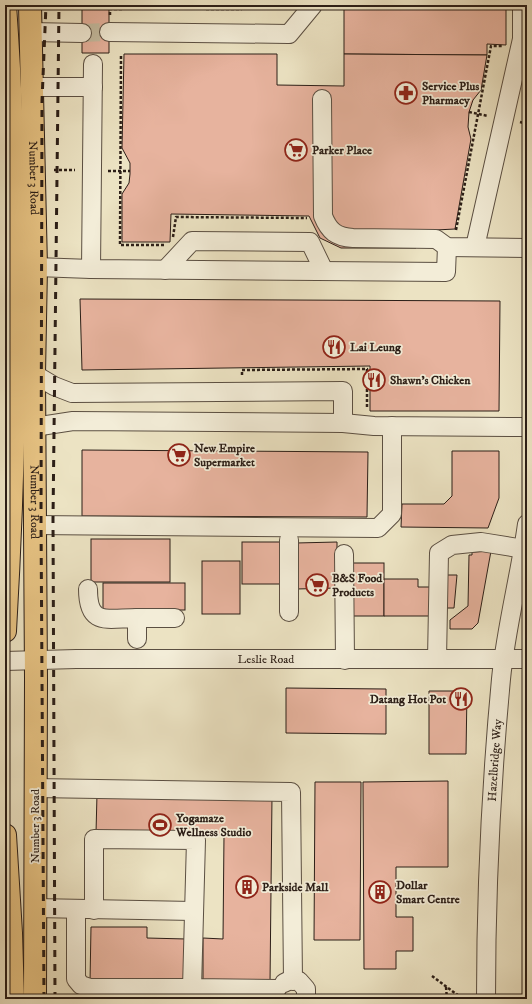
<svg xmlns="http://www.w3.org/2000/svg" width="532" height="1004" viewBox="0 0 532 1004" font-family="'IM FELL DW Pica',serif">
	<rect width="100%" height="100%" fill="#ece3c3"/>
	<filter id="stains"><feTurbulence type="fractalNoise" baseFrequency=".005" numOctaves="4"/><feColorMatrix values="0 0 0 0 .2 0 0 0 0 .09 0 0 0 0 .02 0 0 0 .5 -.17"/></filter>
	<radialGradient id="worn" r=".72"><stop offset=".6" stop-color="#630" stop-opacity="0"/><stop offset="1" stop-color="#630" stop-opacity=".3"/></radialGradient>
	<g fill="#e7b39e" stroke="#2b1e17">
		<polygon points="82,5 121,5 121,7 109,7 109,53 82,53"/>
		<rect x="207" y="5" width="26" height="3"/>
		<polygon points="344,5 506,5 506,45 487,44 487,55 344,54"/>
		<polygon points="124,54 277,54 277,85 344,86 344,54 487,55 481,90 473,100 469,112 468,127 471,139 455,229 416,231 416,248 341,248 320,238 309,216 171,214 170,242 122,242 122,194 129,183 130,174 130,163 122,148"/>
		<polygon points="80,299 500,301 499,411 370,411 370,366 82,370"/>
		<polygon points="82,450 368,452 367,517 82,516"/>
		<polygon points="452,451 499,451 499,498 488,528 401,527 402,504 444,504 452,496"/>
		<rect x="91" y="539" width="79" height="43"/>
		<rect x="242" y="542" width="40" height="42"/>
		<polygon points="337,542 337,588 296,589 296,543"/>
		<polygon points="491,551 478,623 472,629 450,629 450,620 468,606 469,555 472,555 472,552"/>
		<rect x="202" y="561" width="38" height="53"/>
		<rect x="350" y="563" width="34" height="53"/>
		<polygon points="432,575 457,575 454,608 432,608"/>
		<polygon points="384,579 418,579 418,587 432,587 432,616 384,616"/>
		<rect x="103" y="583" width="82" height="27"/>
		<polygon points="286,688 386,689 386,734 286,733"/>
		<polygon points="429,691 467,691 466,754 429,754"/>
		<polygon points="448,781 448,867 396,867 396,917 413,917 413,951 396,951 396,969 364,969 363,782"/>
		<polygon points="315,782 361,782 360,940 314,940"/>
		<polygon points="97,794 272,796 270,983 203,983 203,938 223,939 224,835 96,833"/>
		<rect x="525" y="833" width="2" height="53"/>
		<polygon points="91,927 147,927 147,938 186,939 185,983 90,982"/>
	</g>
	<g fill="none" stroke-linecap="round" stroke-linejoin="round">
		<polyline stroke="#c5bca1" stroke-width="18" stroke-dasharray="18 9" stroke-linecap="butt" points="82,33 109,32"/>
		<g stroke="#5b4f42" stroke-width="20">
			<g id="minor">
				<polyline points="31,32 82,33"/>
				<polyline points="109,32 289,34 313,5"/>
				<polyline points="93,64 91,269 446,272 447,247"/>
				<polyline points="32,87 93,87"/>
				<path d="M322,99L323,216C329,231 336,237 353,238L436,239L447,247L527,248"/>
				<polyline points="475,247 522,39 522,5"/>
				<polyline points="36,267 91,269"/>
				<polyline points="165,270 192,241 310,242 324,271"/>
				<polyline points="34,374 54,386 72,393 343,391 343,423"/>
				<polyline points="34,427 73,421 343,423 374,426 527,427"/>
				<polyline points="34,525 378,528 392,514 392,426"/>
				<polyline points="344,554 345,660"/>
				<path d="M88,589C88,627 107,618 137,618V639"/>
				<polyline points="289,612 289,540"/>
				<polyline points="137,618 175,618"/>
				<polyline points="437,659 439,553 452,545 481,542 524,549"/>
				<path id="s1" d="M5,661L76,659H527"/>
				<polyline points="35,788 291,792 293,981"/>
				<polyline points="35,908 193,911"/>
				<polyline points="76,909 76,979 81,985 90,988 192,988 192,999"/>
				<polyline points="94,910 94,839 196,840 192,988 277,989"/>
				<polyline points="284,983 290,980 299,981 306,989 306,999"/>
				<path id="s2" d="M486,999C486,892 491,786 501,679C506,627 520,576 527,524"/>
			</g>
		</g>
		<g stroke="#2b1e17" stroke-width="24">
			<g id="major">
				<path d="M5,5C20,214 17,423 5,631"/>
				<path id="s3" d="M30,5L36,267L34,374L36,679L35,999"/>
				<polyline points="5,835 11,933 13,999"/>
			</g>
		</g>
		<g stroke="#2b1e17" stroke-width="2.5" stroke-dasharray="3 2" stroke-linecap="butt">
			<polyline points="205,5 205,9 242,9"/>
			<polyline points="110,15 110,9 124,9 124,5"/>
			<polyline points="121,56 120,245 166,245"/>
			<polyline points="469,112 488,116"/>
			<polyline points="520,122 527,124"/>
			<polyline points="54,170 75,170"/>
			<polyline points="108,171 130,171"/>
			<polyline points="456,230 491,46 503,46"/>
			<polyline points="173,237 176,217 307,218"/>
			<polyline points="242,375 242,370 367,369 367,409"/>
			<polyline points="432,976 463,999"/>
			<polyline points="446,987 447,999"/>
		</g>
		<use href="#minor" stroke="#f3edd8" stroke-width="18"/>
		<use href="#major" stroke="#e6c282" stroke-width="22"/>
		<g stroke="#2b1e17" stroke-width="3" stroke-dasharray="7 7" stroke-linecap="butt">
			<polyline points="44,999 41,519 42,101 46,5"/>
			<polyline points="55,999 53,519 59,5"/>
		</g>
	</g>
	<defs>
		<g id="pharmacy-ring" transform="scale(1.15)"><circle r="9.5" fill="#f3edd8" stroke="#8f2418" stroke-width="1.5"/><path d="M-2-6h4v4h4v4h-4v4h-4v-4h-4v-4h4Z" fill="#8f2418"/></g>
		<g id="supermarket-ring" transform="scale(1.15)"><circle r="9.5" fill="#f3edd8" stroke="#8f2418" stroke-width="1.5"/><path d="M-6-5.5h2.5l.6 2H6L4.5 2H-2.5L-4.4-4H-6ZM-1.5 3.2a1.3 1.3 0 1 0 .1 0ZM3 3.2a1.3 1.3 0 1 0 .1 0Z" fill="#8f2418"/></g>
		<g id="restaurant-ring" transform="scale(1.15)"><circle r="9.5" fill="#f3edd8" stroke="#8f2418" stroke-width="1.5"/><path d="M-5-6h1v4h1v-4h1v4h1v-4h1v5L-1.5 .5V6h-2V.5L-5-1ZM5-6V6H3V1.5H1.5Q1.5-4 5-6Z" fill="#8f2418"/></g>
		<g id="stadium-ring" transform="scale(1.15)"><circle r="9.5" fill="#f3edd8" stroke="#8f2418" stroke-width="1.5"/><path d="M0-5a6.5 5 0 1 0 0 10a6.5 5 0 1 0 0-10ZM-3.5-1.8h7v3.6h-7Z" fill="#8f2418"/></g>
		<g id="building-ring" transform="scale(1.15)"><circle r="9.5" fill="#f3edd8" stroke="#8f2418" stroke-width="1.5"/><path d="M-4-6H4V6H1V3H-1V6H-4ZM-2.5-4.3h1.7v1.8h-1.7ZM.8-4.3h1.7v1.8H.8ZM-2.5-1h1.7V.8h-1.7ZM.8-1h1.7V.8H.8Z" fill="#8f2418"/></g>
	</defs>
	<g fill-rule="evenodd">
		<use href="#pharmacy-ring" x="406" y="93"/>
		<use href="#supermarket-ring" x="296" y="150"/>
		<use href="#restaurant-ring" x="334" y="347"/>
		<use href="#restaurant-ring" x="374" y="380"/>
		<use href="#supermarket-ring" x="179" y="455"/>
		<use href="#supermarket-ring" x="317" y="585"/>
		<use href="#restaurant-ring" x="461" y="699"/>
		<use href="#stadium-ring" x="160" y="825"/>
		<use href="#building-ring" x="247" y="887"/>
		<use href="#building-ring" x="380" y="892"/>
	</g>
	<g text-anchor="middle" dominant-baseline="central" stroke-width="3.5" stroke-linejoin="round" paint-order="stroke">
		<g font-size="12" font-weight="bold" fill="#2b1e17" stroke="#f3edd8" text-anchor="start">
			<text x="422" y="86">Service Plus<tspan x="422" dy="14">Pharmacy</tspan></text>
			<text x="312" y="150">Parker Place</text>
			<text x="350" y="347">Lai Leung</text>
			<text x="390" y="380">Shawn's Chicken</text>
			<text x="194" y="448">New Empire<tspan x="194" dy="14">Supermarket</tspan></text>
			<text x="332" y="578">B&amp;S Food<tspan x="332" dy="14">Products</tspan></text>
			<text x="446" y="699" text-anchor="end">Datang Hot Pot</text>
			<text x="176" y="818">Yogamaze<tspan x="176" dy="14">Wellness Studio</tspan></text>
			<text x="396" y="885">Dollar<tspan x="396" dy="14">Smart Centre</tspan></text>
			<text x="262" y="887">Parkside Mall</text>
		</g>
		<g font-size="12" fill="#2b1e17" stroke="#f3edd8">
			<text stroke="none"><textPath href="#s3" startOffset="173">Number 3 Road</textPath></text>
			<text stroke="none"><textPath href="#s3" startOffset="497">Number 3 Road</textPath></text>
			<text stroke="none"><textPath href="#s1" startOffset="261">Leslie Road</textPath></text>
			<text stroke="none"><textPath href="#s2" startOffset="239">Hazelbridge Way</textPath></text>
			<text transform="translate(35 826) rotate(-90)">Number 3 Road</text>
		</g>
	</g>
	<rect width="532" height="1004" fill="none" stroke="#ece3c3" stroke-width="20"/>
	<rect x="6" y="6" width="520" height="992" fill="none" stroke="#2b1e17" stroke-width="2"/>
	<rect x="10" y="10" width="512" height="984" fill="none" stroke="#2b1e17"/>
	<rect width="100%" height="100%" filter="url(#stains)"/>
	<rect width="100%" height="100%" fill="url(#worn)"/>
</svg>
